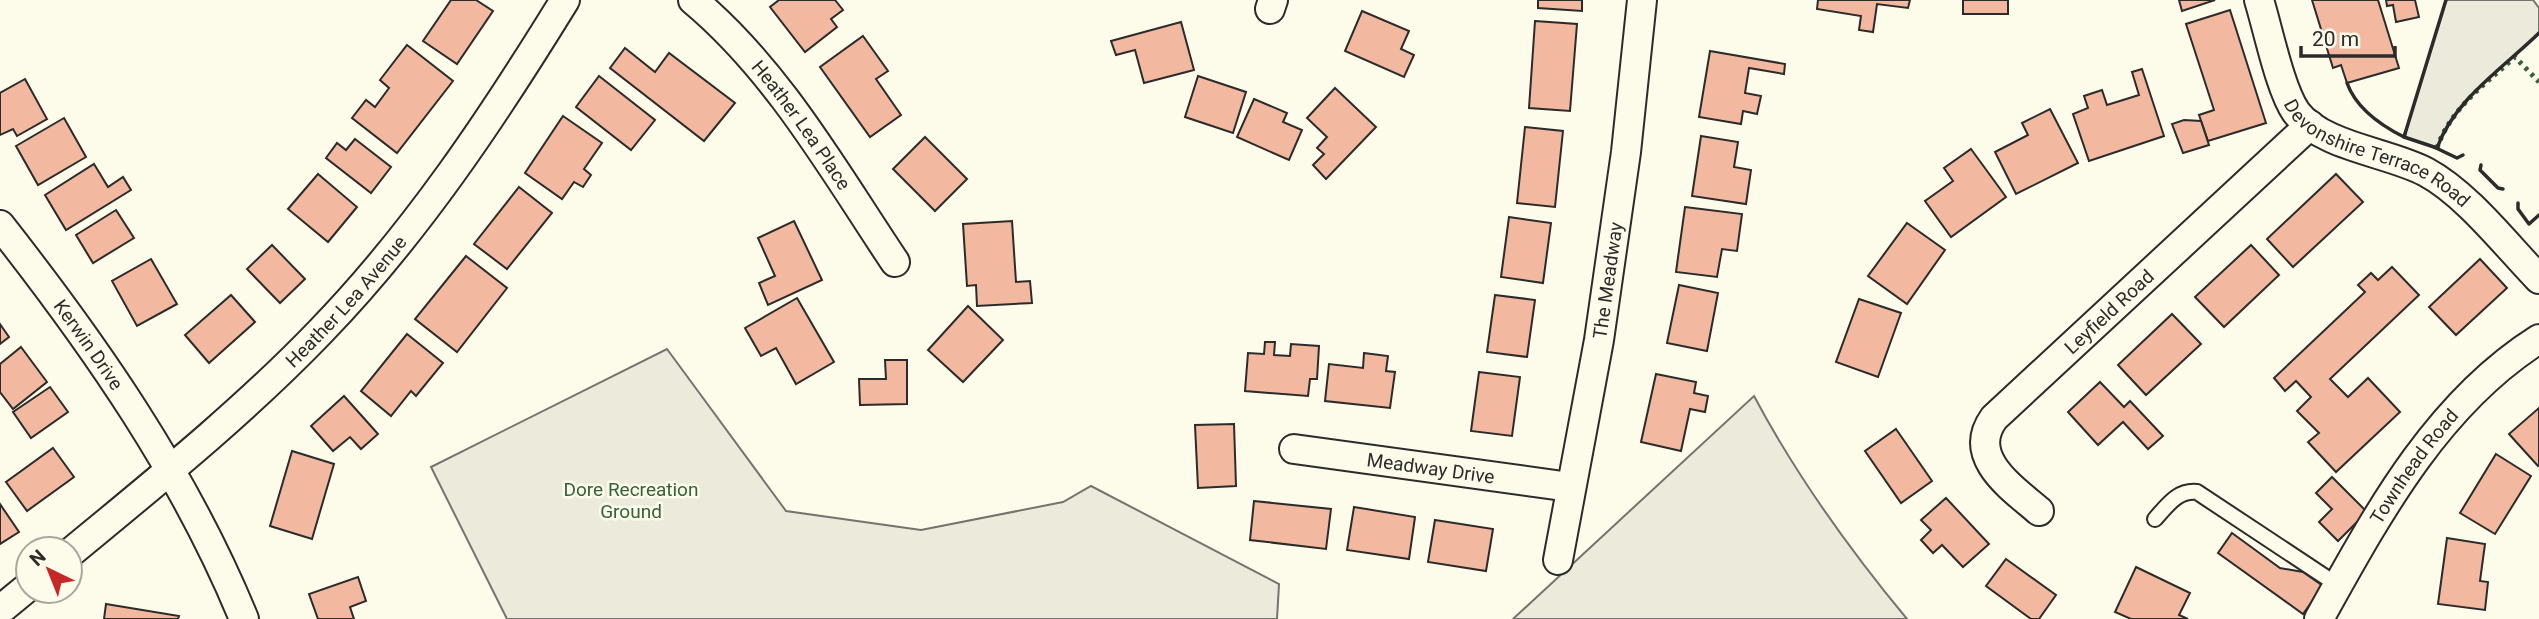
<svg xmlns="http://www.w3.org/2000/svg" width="2539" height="619" viewBox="0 0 2539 619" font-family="Roboto,sans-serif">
	<rect width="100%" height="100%" fill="#fdfbea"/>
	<g fill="#ecebdb" stroke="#74746e" stroke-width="2">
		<path d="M2446,0H2533L2539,8V33C2502,69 2455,99 2437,148L2404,137Z"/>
		<polygon points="667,349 786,511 921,530 1063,502 1091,486 1279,584 1277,619 507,619 431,467"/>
		<path d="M1754,396C1797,477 1849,549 1907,619H1513Z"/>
	</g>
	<g fill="#f2b8a0" stroke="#2b2b2b" stroke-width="2">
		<polygon points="451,0 476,0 493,11 457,64 423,41"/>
		<polygon points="779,0 835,0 843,10 831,19 837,27 805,52 770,7"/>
		<polygon points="1538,0 1582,0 1582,11 1538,8"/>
		<polygon points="1818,0 1910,0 1908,8 1877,4 1873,32 1859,30 1861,16 1817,9"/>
		<rect x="1963" y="0" width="45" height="14"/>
		<polygon points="2179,0 2215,0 2182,11"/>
		<polygon points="2312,0 2378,0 2399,68 2347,83 2341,65 2333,68"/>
		<polygon points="2386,0 2415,0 2419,17 2396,22 2393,5 2387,6"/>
		<polygon points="2230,10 2266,123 2208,141 2199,115 2214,110 2186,24"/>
		<polygon points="1362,11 1409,31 1401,49 1414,55 1404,77 1345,51"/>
		<polygon points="1535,21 1577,24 1570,111 1529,108"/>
		<polygon points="1181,22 1194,70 1144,83 1135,50 1116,55 1111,41"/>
		<polygon points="863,36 888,71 876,79 901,115 870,137 820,67"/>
		<polygon points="407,45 453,81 397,153 352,118 366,100 375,107 389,88 380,80"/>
		<polygon points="625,48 655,72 669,53 735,103 704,141 610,68"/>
		<polygon points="1710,51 1785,64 1784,74 1749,68 1745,93 1761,96 1757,114 1743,111 1741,124 1699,117"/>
		<polygon points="2142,69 2164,136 2089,161 2073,114 2088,108 2084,96 2102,90 2107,105 2139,95 2132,72"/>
		<polygon points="599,76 655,120 631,150 576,107"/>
		<polygon points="1198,76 1246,92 1233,133 1185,117"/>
		<polygon points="25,79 47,119 17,136 13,129 0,135 0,93"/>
		<polygon points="1335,88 1376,127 1326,179 1313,165 1324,154 1317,148 1327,137 1307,118"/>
		<polygon points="1254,99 1287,113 1283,122 1302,130 1289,160 1237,137"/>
		<polygon points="2050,109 2078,163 2016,194 1995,152 2028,135 2022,123"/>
		<polygon points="563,116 602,143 584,169 591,175 583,187 574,182 562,199 525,173"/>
		<polygon points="64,118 86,157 38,185 16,146"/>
		<polygon points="2184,120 2201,121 2209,145 2183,153 2172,124"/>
		<polygon points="1525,127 1563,131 1555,207 1517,203"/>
		<polygon points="1701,136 1738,142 1734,167 1751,170 1746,204 1692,196"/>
		<polygon points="925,137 967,179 935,211 893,169"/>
		<polygon points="355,139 391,167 371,193 326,158 337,143 346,150"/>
		<polygon points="1971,149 2006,197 1951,237 1925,201 1953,181 1944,168"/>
		<polygon points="94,164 108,187 123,177 131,190 66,230 45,195"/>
		<polygon points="318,174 357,207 328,242 288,209"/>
		<polygon points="2336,174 2363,202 2293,267 2267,239"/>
		<polygon points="519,187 552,213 507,269 474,244"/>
		<polygon points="1685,207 1742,214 1737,251 1722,249 1717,277 1676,272"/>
		<polygon points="116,210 134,238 93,263 76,235"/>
		<polygon points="1509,217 1551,223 1543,283 1501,277"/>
		<polygon points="794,221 822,280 768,305 759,283 775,276 758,238"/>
		<polygon points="1012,221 1016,282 1030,281 1032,303 977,306 976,285 967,286 963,224"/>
		<polygon points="1907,223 1945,250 1907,304 1868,276"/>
		<polygon points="272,245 305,279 280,303 247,269"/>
		<polygon points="2251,245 2279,275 2224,327 2195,297"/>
		<polygon points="466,256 507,288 457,352 415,319"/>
		<polygon points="151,259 177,304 137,326 112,281"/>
		<polygon points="2480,259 2507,288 2456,335 2429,307"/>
		<polygon points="2392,267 2419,295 2330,379 2348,397 2368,378 2400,412 2336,472 2308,442 2319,433 2297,411 2311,397 2296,381 2285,391 2274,378 2365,292 2358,285 2371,273 2378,280"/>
		<polygon points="1679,285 1718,293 1707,351 1667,343"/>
		<polygon points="231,295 255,322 209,363 185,335"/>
		<polygon points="1495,295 1535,300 1527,357 1487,352"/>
		<polygon points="797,298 834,362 796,384 776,348 761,356 745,328"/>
		<polygon points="1859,299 1901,313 1878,377 1836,362"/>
		<polygon points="968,306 1003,340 963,382 928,350"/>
		<polygon points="2172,314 2201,344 2146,395 2118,365"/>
		<polygon points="0,324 9,337 0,344"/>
		<polygon points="407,334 443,363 416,396 411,391 391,416 361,391"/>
		<polygon points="1265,342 1275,342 1274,355 1290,356 1291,344 1319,346 1317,379 1310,379 1308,396 1245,391 1248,353 1264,354"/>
		<polygon points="21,347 47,382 13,409 0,392 0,364"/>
		<polygon points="1364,353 1388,356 1386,371 1395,372 1390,408 1325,401 1329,364 1363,368"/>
		<polygon points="885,360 907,360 907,404 860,405 859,379 886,379"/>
		<polygon points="1479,372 1520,377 1512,436 1471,431"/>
		<polygon points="1656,374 1696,382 1694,393 1708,396 1705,412 1690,409 1681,451 1641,442"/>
		<polygon points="2100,382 2124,407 2130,401 2163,436 2148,449 2123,422 2098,445 2068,412"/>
		<polygon points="50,387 68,412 31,438 13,412"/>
		<polygon points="344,396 378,434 361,449 350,437 333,451 311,426"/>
		<polygon points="2539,408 2539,465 2538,466 2509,434"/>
		<polygon points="1234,424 1236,486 1198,488 1195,425"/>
		<polygon points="1896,429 1932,481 1901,503 1865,451"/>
		<polygon points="53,448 74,477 27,511 6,482"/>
		<polygon points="292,451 334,464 312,539 270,526"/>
		<polygon points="2496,454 2531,476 2495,534 2460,513"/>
		<polygon points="2332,477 2367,512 2338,541 2319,522 2332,509 2316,493"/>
		<polygon points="1946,498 1989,544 1963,567 1942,545 1933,553 1921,540 1931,530 1921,520"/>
		<polygon points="1254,501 1331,509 1326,549 1250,540"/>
		<polygon points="0,504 19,532 0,544"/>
		<polygon points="1354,507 1415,517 1409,559 1347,550"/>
		<polygon points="1435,520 1493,529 1486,571 1428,562"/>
		<polygon points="2232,533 2280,568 2303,572 2323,586 2303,614 2218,553"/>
		<polygon points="2447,538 2485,544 2480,581 2488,582 2485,610 2438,604"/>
		<polygon points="2006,559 2056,595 2039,619 2031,619 1986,586"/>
		<polygon points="2136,567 2190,593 2179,615 2188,619 2131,619 2115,612"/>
		<polygon points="358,577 366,601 350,607 354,619 318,619 309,594"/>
		<polygon points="106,604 179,616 178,619 104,619"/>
	</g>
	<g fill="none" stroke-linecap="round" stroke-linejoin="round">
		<g stroke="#2b2b2b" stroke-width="18">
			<path id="service" d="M2155,519C2167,506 2177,490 2197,492L2339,586"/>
		</g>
		<g stroke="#2b2b2b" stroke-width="32">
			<g id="minor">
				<path id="s1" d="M693,0C778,71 834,171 895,262"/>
				<path id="s2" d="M2259,0C2268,29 2280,89 2296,112C2322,147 2389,152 2426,172C2467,194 2506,245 2539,279"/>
				<polyline points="1270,9 1273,0"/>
				<path id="s3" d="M0,225C96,347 185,475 244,619"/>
				<path id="s4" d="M1294,449L1570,487"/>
				<path id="s5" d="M2039,511C2011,487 1966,457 1994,418L2310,125"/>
				<path id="s6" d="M70,553C156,482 243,412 320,332C416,233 493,117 565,0"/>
				<path id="s7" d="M1558,560L1599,340L1626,152L1642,0"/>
				<polyline points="0,610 28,587"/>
				<path id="s8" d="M2319,619C2377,515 2436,404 2539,339"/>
			</g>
		</g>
		<use href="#service" stroke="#fdfbea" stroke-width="14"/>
		<use href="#minor" stroke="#fdfbea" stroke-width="28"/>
		<path stroke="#34623c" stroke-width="5" stroke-dasharray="3.5 5" stroke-linecap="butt" d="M2437,148C2451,108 2484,85 2515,57L2539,82"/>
		<g stroke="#2b2b2b" stroke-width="3.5">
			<path d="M2446,0L2404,137L2437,148C2455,99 2502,69 2539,33"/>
			<path d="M2347,83C2356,108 2382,126 2404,137L2405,134"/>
			<polyline points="2434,147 2457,158 2463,155"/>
			<polyline points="2481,165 2480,170 2498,188 2503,189"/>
			<polyline points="2518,203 2518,209 2529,224 2539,215"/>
		</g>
	</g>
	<g text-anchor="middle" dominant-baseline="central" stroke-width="5" stroke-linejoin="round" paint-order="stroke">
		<g font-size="19" fill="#2b2b2b" stroke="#fdfbea">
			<text stroke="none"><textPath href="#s1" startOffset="166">Heather Lea Place</textPath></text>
			<text stroke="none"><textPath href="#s2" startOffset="210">Devonshire Terrace Road</textPath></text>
			<text stroke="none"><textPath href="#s7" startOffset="284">The Meadway</textPath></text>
			<text stroke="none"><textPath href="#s6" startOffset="374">Heather Lea Avenue</textPath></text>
			<text stroke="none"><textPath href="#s5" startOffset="273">Leyfield Road</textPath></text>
			<text stroke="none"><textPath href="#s3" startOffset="149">Kerwin Drive</textPath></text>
			<text stroke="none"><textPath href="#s8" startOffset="180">Townhead Road</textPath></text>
			<text stroke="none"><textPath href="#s4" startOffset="138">Meadway Drive</textPath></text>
		</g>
		<g font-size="19" fill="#34623c" stroke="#fdfbea">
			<text x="631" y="489">Dore Recreation<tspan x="631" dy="22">Ground</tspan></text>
		</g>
	</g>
	<g transform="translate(49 570) rotate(317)"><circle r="33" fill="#fdfbea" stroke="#a9a89e" stroke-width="2"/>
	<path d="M0-5L12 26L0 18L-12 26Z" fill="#c62828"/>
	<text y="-10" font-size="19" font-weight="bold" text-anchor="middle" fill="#2b2b2b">N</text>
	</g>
	<path d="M2301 46v10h94v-10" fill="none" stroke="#2b2b2b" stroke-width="3.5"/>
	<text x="2312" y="46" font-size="21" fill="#2b2b2b" stroke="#fdfbea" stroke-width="5" paint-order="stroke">20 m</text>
</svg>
